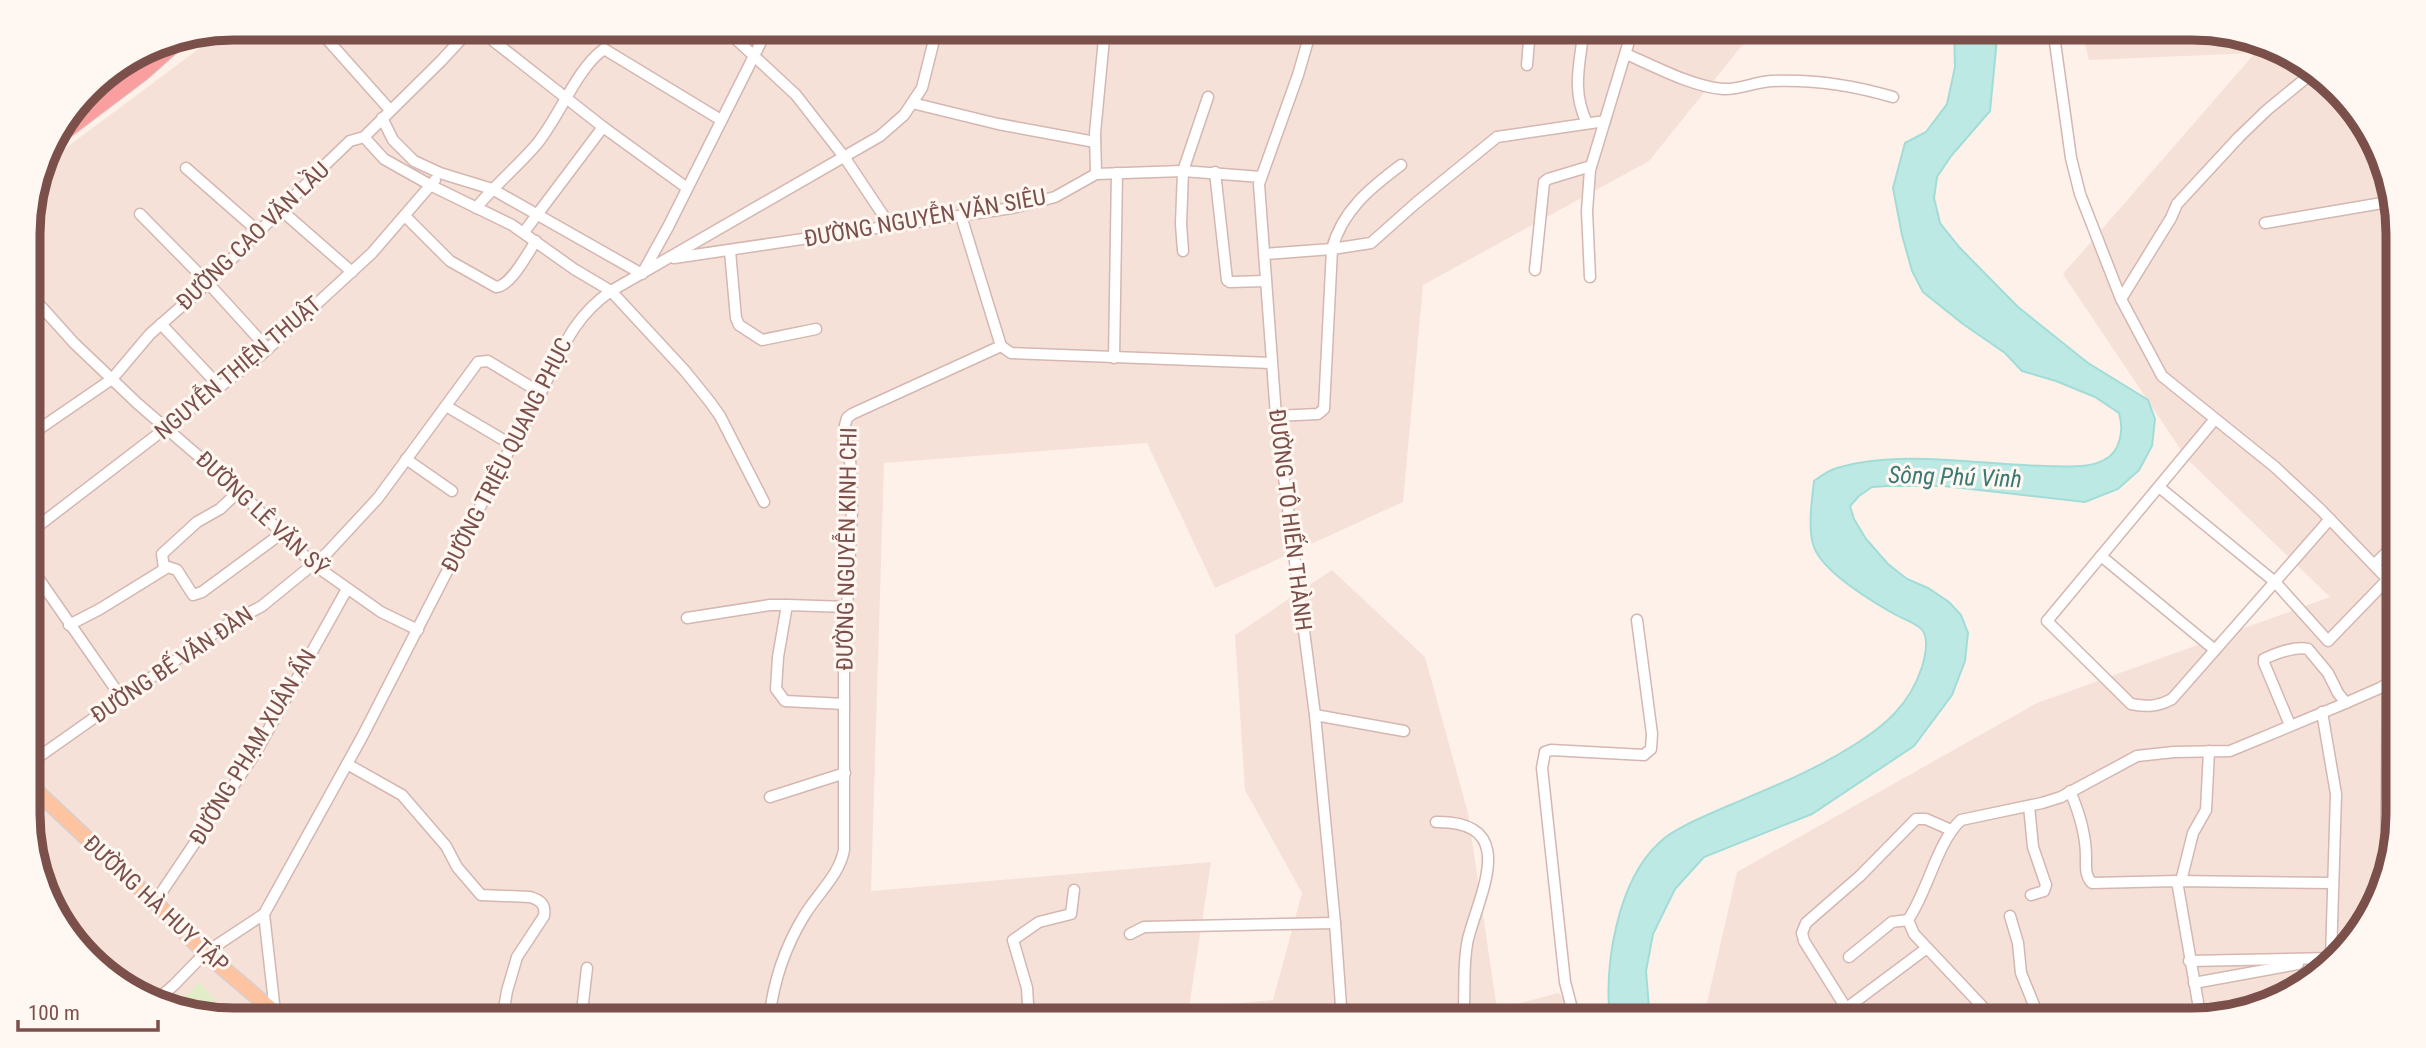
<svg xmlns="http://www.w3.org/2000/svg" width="2426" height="1048" viewBox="0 0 2426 1048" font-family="'Roboto Condensed',sans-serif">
	<rect width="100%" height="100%" fill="#fef1ea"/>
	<g fill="#f6e1d8">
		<polygon points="234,28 1756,28 1649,161 1423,285 1403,502 1215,588 1147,443 884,463 871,891 1211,862 1189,1008 1273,1000 1302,893 1245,790 1235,635 1332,570 1425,657 1468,813 1497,1009 1558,993 1587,1020 234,1020 155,1004 71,940 30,842 28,220 43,165 224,30"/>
		<polygon points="2081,28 2192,28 2271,44 2355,108 2396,206 2398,815 2382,893 2317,978 2259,1009 2205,1020 1703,1020 1737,872 2037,703 2330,597 2187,459 2063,274 2255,53 2089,60"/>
	</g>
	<polygon fill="#e0edc7" points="199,983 216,1000 203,1014 174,1008"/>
	<path fill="#bde9e4" stroke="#a2dcd6" stroke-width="2" d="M1954,28H1998L1990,111L1951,156L1937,177L1934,198L1940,223L1960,248L2018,307L2088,363L2148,400L2155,419L2152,446L2139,470L2118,489L2085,502L1944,486H1888L1872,487L1859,496L1850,506L1854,519L1866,539L1888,564L1907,579L1928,588L1949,602L1961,615L1968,633L1965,661L1952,695L1914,746L1812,814L1704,857L1675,889L1653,934L1646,971L1650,1020H1610C1604,965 1617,881 1660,842C1674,828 1712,813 1730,805C1773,787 1815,770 1854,745C1885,726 1910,704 1922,667C1925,657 1929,641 1923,631C1917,623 1905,620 1896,615C1873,602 1820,571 1813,544C1808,528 1812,498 1814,481C1821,476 1829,470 1837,468C1900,449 1981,465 2046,466C2064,466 2088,469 2104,460C2121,452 2124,429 2119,413L2095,397L2056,381L2022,371L2005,353L1963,324L1923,292L1912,271L1902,235L1893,188L1905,143L1926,132L1947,104L1955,67Z"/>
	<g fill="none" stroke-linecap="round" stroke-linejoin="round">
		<g stroke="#d4b7b1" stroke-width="13">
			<g id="minor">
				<polyline points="317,28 390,110"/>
				<polyline points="477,28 603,127 687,188"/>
				<polyline points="724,28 796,95 845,158 891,227"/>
				<polyline points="1309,28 1309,37 1298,75 1259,184 1276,416 1315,715 1335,923 1342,1020"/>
				<path d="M1584,28C1580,63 1571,90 1587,123"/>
				<polyline points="2053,28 2071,158 2080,194 2121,299 2162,376 2275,467 2321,510 2397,589"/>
				<path d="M1626,54C1654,66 1693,87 1723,89C1739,90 1755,82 1771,81C1813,79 1853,85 1893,97"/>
				<polyline points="1527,65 1530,28"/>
				<polyline points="912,103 998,124 1095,142"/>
				<polyline points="382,118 393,140 414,161 440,173 492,189 642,274 668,227 768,28"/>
				<polyline points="364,137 384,159 432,186 512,225 574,269 611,291 685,371 710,402 720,416 764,502"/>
				<polyline points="186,168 259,232"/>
				<polyline points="1215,172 1227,280 1230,282 1266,281"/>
				<polyline points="1096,174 1095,133 1105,28"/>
				<path d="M476,208C495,185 517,167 536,145C559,118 576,69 604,49L721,120"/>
				<polyline points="281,210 352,272"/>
				<polyline points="140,214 208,283 268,349"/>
				<path d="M405,216L450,261L496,287C511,286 527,254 536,241"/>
				<polyline points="961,216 1001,346"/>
				<polyline points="2265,223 2394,201"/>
				<polyline points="524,232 603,127"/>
				<polyline points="730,251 736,318 739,325 762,340 816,329"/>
				<polyline points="1183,251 1181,224 1183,171 1208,97"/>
				<polyline points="1265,254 1332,249 1371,243 1416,203 1497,137 1605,121"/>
				<polyline points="674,258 1012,208 1055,197 1096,174 1183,171 1261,177"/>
				<polyline points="1535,270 1544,182 1548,179 1591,166"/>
				<polyline points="1590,277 1587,211 1590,170 1633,28"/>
				<polyline points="29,293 74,343 138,404 239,491 313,564 381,612 418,630"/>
				<polyline points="2121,299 2171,218 2177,204 2239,137 2267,110 2311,74"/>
				<polyline points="161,324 220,387"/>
				<polyline points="1001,346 1011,353 1271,363"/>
				<polyline points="1114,358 1117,173"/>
				<polyline points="446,406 512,445"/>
				<path d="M1276,416L1318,414L1324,409L1332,249C1342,211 1370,188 1401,165"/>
				<path d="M2215,419L2047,621L2131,704C2147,707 2157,707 2172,699L2330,519"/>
				<polyline points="29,436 112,379 150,334 208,283 326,164 350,141 364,137 441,61 465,35 468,28"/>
				<polyline points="406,459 452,491"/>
				<polyline points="2159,487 2275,582 2328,641 2388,579"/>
				<polyline points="29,533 261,355 372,253 435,180"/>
				<polyline points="2101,556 2215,650"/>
				<polyline points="2375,564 2397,542"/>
				<polyline points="29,565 121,697"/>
				<polyline points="164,568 162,554 197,522 220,509 239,491"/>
				<polyline points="687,618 770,605 787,605"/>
				<polyline points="69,625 100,609 168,567 177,570 193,595 202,592 282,533"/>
				<polyline points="844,704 785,701 776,689 778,657 787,605 848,607"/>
				<polyline points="1315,715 1404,731"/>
				<path d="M2290,725L2264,663V659C2277,653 2294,646 2308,649L2328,673L2338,693L2346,703"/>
				<polyline points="30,763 223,627 262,606 327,553 378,498 478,362 488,361 541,393"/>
				<path d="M347,764L402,795L446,846L457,867L481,895L530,897C540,900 546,904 544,916L517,957L507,991L502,1020"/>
				<path d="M2070,791C2079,812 2086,833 2086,857C2086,867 2085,876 2092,883L2177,881L2333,883"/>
				<polyline points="770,797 845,773"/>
				<polyline points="2029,806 2033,847 2046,885 2044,891 2031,895"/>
				<path d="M1436,822C1520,821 1480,892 1468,939C1462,965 1466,993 1463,1020"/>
				<polyline points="2386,874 2388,683"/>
				<polyline points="2177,881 2201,1020"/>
				<polyline points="2181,881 2193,833 2206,810 2209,751"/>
				<polyline points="155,902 256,752 347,589"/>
				<polyline points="264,914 275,1012"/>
				<polyline points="2010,916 2018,943 2021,973 2040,1020"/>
				<polyline points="1130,934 1144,927 1335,923"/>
				<polyline points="1849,957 1892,922 1908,920"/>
				<polyline points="2189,961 2331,958 2336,794 2322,712"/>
				<polyline points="2194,983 2298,964"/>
				<path d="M153,1003L174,985L205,953L264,914L362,737L515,439C524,424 533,408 541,392C562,351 571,319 611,291L880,136L904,115L922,88L937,28"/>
				<polyline points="1846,1008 1804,941 1802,933 1806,923 1860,876 1916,819 1926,819 1951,830"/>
				<polyline points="581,1020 587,968"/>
				<path d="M769,1020C773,984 785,947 804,916C817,894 839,876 844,850V669L852,510L851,469L845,425L847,418L852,414L1001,346"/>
				<polyline points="1029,1020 1027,988 1013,940 1039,922 1071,914 1074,890"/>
				<polyline points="1575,1020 1565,982 1542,768 1545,752 1551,750 1644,755 1651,749 1652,734 1637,620"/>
				<polyline points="1837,1020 1844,1010 1927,948"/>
				<path d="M1995,1020L1914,934L1908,920C1928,891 1937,842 1961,820L2042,803L2061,797L2137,756L2174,752L2230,751L2341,705L2380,688L2398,677"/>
			</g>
		</g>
		<g stroke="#dacecd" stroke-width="17">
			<polyline id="major" points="30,785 159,906 205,953 284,1020"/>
		</g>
		<g stroke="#dacecd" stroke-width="18">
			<polyline id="highway" points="49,143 143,72 180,39"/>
		</g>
		<use href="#minor" stroke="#fff" stroke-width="10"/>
		<use href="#major" stroke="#fec4a1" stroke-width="14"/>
		<use href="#highway" stroke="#fa9f9f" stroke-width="16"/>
	</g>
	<g text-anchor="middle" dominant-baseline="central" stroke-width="6" stroke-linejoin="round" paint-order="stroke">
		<g font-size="23" fill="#7b504b" stroke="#fff7f2">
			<text transform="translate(925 218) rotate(-10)">ĐƯỜNG NGUYỄN VĂN SIÊU</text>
			<text transform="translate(253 236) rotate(-44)">ĐƯỜNG CAO VĂN LẦU</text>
			<text transform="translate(238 368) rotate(-40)">NGUYỄN THIỆN THUẬT</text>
			<text transform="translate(507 455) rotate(-63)">ĐƯỜNG TRIỆU QUANG PHỤC</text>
			<text transform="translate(262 514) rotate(43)">ĐƯỜNG LÊ VĂN SỸ</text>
			<text transform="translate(1290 520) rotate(83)">ĐƯỜNG TÔ HIẾN THÀNH</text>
			<text transform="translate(847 549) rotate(-89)">ĐƯỜNG NGUYỄN KINH CHI</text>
			<text transform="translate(172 665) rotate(-34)">ĐƯỜNG BẾ VĂN ĐÀN</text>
			<text transform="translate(253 747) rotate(-59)">ĐƯỜNG PHẠM XUÂN ẤN</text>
			<text transform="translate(156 904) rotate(43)">ĐƯỜNG HÀ HUY TẬP</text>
		</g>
		<g font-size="24" font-style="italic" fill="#3a7974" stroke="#fff7f2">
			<text transform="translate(1955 477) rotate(2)">Sông Phú Vinh</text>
		</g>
	</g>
	<path d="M0 0H2426V1048H0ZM234 40H2192A194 194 0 0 1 2386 234V814A194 194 0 0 1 2192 1008H234A194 194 0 0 1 40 814V234A194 194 0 0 1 234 40Z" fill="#fff7f2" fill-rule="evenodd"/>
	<path fill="none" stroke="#7b504b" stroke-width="9" d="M234 40H2192A194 194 0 0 1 2386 234V814A194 194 0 0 1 2192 1008H234A194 194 0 0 1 40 814V234A194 194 0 0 1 234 40Z"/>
	<path d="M18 1020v10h140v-10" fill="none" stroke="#7b504b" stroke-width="3.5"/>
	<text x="28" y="1020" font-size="21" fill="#7b504b" stroke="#fff7f2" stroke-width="5" paint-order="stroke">100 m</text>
</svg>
